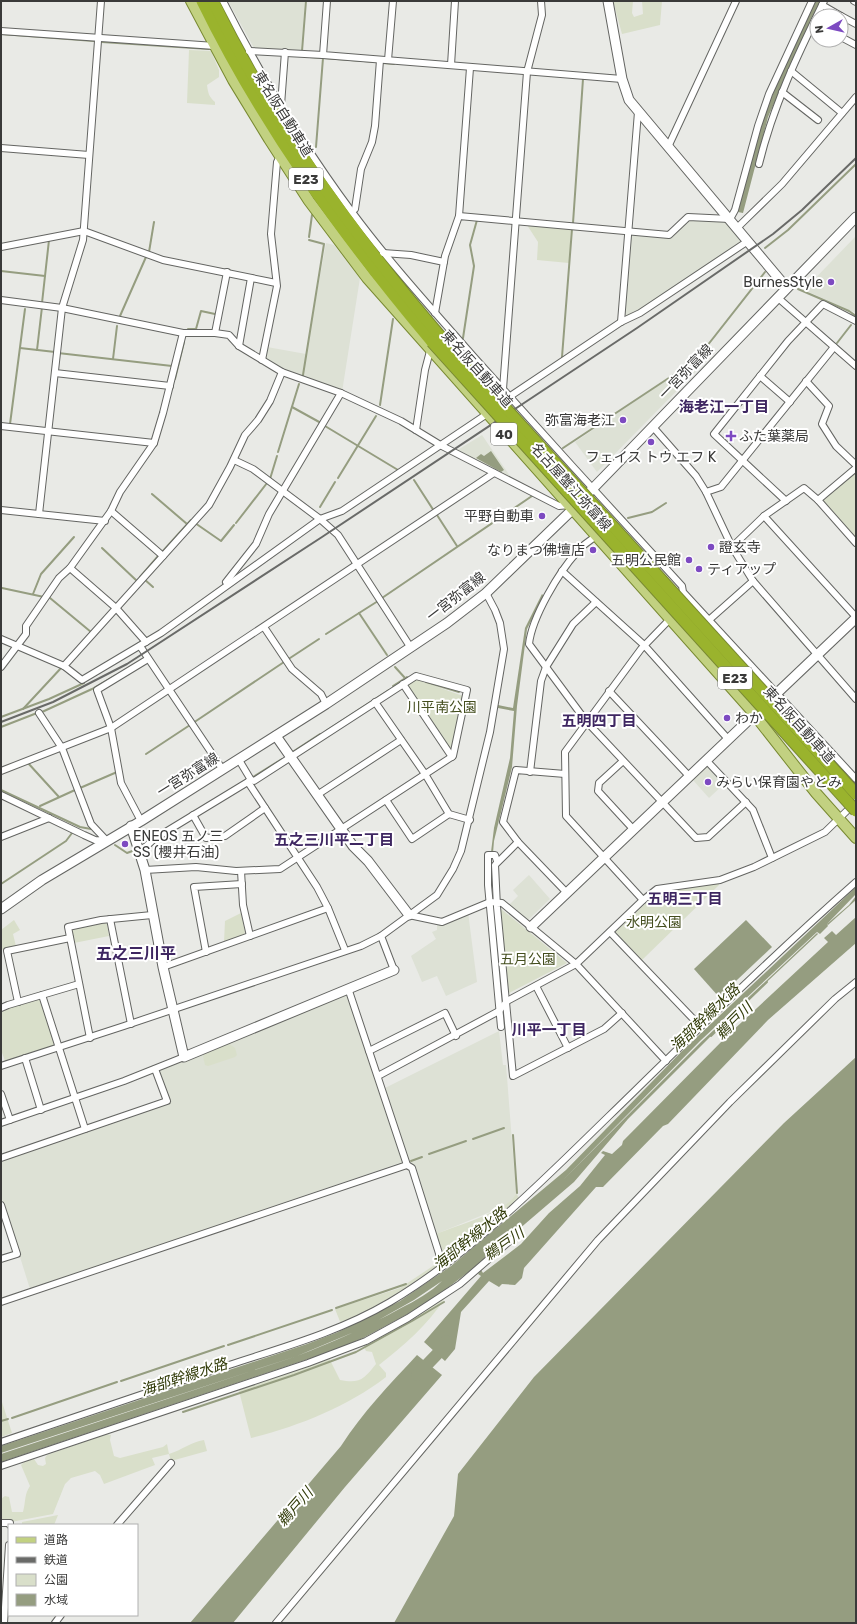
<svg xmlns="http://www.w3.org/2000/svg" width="857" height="1624" viewBox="0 0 857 1624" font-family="Rubik,'Noto Sans JP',sans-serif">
	<rect width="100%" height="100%" fill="#e9eae6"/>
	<g fill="#dde1d5">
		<polygon points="228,1 305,1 301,52 254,48"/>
		<polygon points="688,220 727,222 741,241 741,243 644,308 626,316 624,313 630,237 634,235 670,237"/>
		<polygon points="856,236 856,313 804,290"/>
		<polygon points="326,243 334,245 360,278 342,392 283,369 265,358 267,347 306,354"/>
		<polygon points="699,358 704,363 597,472 575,442"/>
		<polygon points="482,435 512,479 456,451"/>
		<polygon points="707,766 724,784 709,798 692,779"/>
		<polygon points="529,875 550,899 528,920 509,905 518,896 513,890"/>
		<polygon points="468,912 477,982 446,996 437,976 422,982 411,956 436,939 432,932 437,930 437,924"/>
		<polygon points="343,994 348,997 403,1162 30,1289 1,1196 1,1160 168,1104 159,1071"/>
		<polygon points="499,1031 503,1065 506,1065 507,1077 516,1193 515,1198 505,1206 436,1234 413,1165 408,1161 385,1088"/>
	</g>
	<g fill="#d9dfca">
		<polygon points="613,1 633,1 632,13 634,17 643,14 642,1 662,1 660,25 622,34"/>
		<path d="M189,50L211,51L219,70V77L207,85C208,93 209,97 215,102V105L187,103Z"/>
		<polygon points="527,225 571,228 569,263 537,260 538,242"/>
		<polygon points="856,472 856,538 824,503 824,499"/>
		<polygon points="415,679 463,696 452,748 449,748 408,687 408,684"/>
		<polygon points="719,882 719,885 642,960 616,933 616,931 658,892"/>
		<polygon points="500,908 567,963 509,993"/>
		<polygon points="241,913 245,932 244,934 224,942 225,921"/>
		<polygon points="14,920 20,930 13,934 16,946 1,950 1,930"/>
		<polygon points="104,923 107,924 109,936 74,943 72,931 74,929"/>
		<polygon points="38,999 41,1001 54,1044 52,1047 5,1061 1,1050 1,1012 10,1007"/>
		<polygon points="228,1043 235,1048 237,1055 235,1057 208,1066 205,1065 203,1056 205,1053"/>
		<path d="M516,1193L519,1198L448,1258L444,1259L438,1248L436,1234C453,1227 512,1210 516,1193Z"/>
		<path d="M436,1264L438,1266C407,1289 375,1307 341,1324L335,1309L400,1288Z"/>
		<path d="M445,1298C428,1325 404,1345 379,1365L386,1373V1377C347,1407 299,1426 251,1438L239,1391L242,1387L329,1358L340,1380C360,1384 364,1379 376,1364L372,1352L366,1351L363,1345Z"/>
		<polygon points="1,1399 12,1433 1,1437"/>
		<path d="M106,1434L111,1435L110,1440L114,1456L120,1458L163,1447L167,1444L169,1454C182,1450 191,1442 204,1440L207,1451L171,1461L169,1454L152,1458L155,1465L104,1484L100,1475L95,1471L71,1478L65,1484L53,1514L11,1522L2,1521L1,1499L5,1496L9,1497L12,1512H23C26,1501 24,1495 30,1486L21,1465L24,1462L34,1459L38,1465L43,1466L46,1464L45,1458L47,1455Z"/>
		<polygon points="58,1515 54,1525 22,1525 22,1522"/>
	</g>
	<g fill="#959d80">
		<polygon points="815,1 820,1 768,117 743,213 738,212 762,120 790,53"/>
		<polygon points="491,451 504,470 501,472 476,458 481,454 484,456"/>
		<polygon points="542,594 544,596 527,629 517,706 512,767 494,841 493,853 491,852 494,828 510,758 514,711 498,708 498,705 513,708 525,628"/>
		<path d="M856,887V894L827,924L849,905L856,896V900L828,925L827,924L828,926L820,934L817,932L700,1041L563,1180L449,1276L563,1180L701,1042L817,933L818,934L738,1009L628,1119L574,1182L476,1266L477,1268L474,1271L471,1270L433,1299L406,1315L363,1338L335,1350L1,1462V1454L297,1356C333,1342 367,1327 401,1308C415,1301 431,1292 442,1281L414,1300L366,1327L297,1356L1,1453V1446L307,1344L338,1332L400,1301L451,1266L566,1170L681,1052Z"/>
		<polygon points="856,917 856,943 768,1020 668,1124 663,1126 603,1187 596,1187 524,1268 522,1278 515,1285 502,1284 499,1287 489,1281 461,1312 455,1349 445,1361 424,1342 481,1276 478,1274 481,1270 483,1273 521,1244 549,1213 580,1186 605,1155 601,1153 603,1151 612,1154 622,1145 623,1141 729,1034 828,942 824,938 832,931 836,935"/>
		<polygon points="746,920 772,947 719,997 694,969"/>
		<polygon points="856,1057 856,1623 394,1623 454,1516 458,1474 534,1377 784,1123"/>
		<path d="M417,1355L442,1375L345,1487L233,1623H190L341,1446C362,1413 390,1384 417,1355Z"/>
	</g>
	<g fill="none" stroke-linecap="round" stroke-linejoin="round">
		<g stroke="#959d80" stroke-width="2">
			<polyline points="1,34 94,41"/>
			<polyline points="102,42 209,49"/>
			<polyline points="302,51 306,1"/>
			<polyline points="310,57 377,62"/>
			<polyline points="383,63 394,64"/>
			<polyline points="316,147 323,58"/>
			<polyline points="573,223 583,79"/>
			<polyline points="309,237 312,215"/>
			<polyline points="765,248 788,230 856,164"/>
			<polyline points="149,252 154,222"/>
			<polyline points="1,271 45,276"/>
			<polyline points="798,289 849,311 856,316"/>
			<polyline points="42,303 49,240"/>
			<polyline points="120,316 146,257"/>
			<polyline points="188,329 196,329 201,311 215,314"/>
			<polyline points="463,338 474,266 470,245 477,220"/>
			<polyline points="837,343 851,325"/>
			<polyline points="20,348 55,352"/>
			<polyline points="37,350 42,307"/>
			<polyline points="58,353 172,366"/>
			<polyline points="562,357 572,229"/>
			<polyline points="113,359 117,326"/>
			<polyline points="303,375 324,244 309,240"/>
			<polyline points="175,379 184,342"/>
			<polyline points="380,405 393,319"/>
			<polyline points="292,407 321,423"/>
			<polyline points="10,424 25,309"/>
			<polyline points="325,426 398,470"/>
			<polyline points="563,448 696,360 765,272"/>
			<polyline points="278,452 299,384"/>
			<polyline points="338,478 376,416"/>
			<polyline points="270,479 277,456"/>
			<polyline points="414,480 434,511"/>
			<polyline points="152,494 187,524"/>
			<polyline points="320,507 335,482"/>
			<polyline points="437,515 457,546"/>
			<polyline points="628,518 652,512 666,503"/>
			<polyline points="195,523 221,541 234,525"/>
			<polyline points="236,523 267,483"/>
			<polyline points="102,548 137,581"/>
			<polyline points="162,552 191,520"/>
			<polyline points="140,577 159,555"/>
			<polyline points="144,579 153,587"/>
			<polyline points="2,588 44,597"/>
			<polyline points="33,594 41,574 74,537"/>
			<polyline points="50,598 91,632"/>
			<polyline points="382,598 532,496"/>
			<polyline points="359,613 387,655"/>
			<polyline points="326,634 378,601"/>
			<polyline points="287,660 319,639"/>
			<polyline points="395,667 405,678"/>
			<polyline points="426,682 459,692"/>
			<polyline points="393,686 407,677"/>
			<polyline points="23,709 62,667"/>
			<polyline points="42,712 92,689 116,675"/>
			<polyline points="1,717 49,699 84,683"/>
			<polyline points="193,723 284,662"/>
			<polyline points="1,727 37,713"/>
			<polyline points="326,731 389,690"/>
			<polyline points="294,751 320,734"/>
			<polyline points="146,754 190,725"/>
			<polyline points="28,763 59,797"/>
			<polyline points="253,777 282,759"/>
			<polyline points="80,788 117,772"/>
			<polyline points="1,790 80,827 91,829"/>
			<polyline points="40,806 75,790"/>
			<polyline points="115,845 127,853 135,850"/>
			<polyline points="1,884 66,841 72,833"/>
			<polyline points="711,1036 767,982"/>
			<polyline points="513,1135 517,1193"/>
			<polyline points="473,1139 504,1128"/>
			<polyline points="429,1154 466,1141"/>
			<polyline points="411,1161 422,1157"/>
			<polyline points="336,1308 406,1284"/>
			<polyline points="228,1345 332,1310"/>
			<polyline points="121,1381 224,1346"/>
			<polyline points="183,1412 294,1375 356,1352 412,1321 444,1302"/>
			<polyline points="12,1418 117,1382"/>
			<polyline points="1,1421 8,1419"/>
		</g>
		<polyline stroke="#959d80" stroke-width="12" points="417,1375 444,1347 446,1341"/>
		<g stroke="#646562" stroke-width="8">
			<g id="street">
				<path d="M223,1C260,74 303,146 352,212C389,262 432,309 473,356C542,433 612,510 682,586L683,592L856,779"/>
				<polyline points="327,1 323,55 622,79"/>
				<polyline points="854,1 856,2"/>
				<polyline points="822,5 841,16"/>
				<polyline points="841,16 856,24"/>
				<polyline points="1,31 215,46"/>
				<polyline points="841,37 856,45"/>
				<polyline points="249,51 323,55"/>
				<polyline points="388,60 393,1"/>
				<polyline points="451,65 455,1"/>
				<polyline points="791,71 842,113"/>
				<polyline points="782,92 818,120"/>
				<polyline points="281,105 285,52"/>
				<polyline points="668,147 736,1"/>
				<polyline points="1,148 89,155"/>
				<path d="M759,164C773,106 798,54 824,1"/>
				<polyline points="352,212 355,209 361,169 372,142 375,126 380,60"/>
				<polyline points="459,216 470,68"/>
				<polyline points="737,228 782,184 856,97"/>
				<polyline points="1,247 84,231 163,260 276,283"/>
				<polyline points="383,253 411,255 444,262"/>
				<polyline points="777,297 856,366"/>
				<polyline points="1,300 62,308 183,333 215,333 229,335 239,346 282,372 341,393 401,421 442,446 559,506 569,505"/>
				<polyline points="435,313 445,256 459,216 669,235 688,217 730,219 735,210 758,126 769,94 812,1"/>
				<polyline points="621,322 638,112"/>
				<polyline points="215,333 227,272"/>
				<polyline points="239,346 251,278"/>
				<polyline points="262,360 277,286 271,234 277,162 280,156"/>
				<polyline points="55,373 170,386"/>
				<polyline points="760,376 790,402"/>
				<polyline points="806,381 829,406 822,424 836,446 856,465"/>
				<polyline points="503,389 527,72 542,15 541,1"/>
				<polyline points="506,399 621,322 640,313 748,241"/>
				<polyline points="1,426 154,443"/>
				<polyline points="653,427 696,476 706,492 732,547 753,581 856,699"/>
				<polyline points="416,430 425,370 430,351"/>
				<polyline points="234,460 253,469 320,519 338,535 411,648"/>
				<polyline points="706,492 721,487 834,347"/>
				<polyline points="818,500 856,468"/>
				<polyline points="786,501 714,434 788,341 823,304 856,321"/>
				<polyline points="1,510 105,521"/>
				<polyline points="111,511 163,556"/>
				<polyline points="39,514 62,308 83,240 101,1"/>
				<polyline points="764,516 856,617"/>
				<path d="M596,536C590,541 582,545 577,552C559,572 532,617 529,644L586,721L696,838L708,837L746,802"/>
				<polyline points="732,547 764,516 804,488 818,500 856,543"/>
				<polyline points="70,568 116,608 146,642"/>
				<polyline points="562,571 644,645 728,739"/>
				<polyline points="226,582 256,544 269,514 341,393"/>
				<polyline points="670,619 641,649 565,752 566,816 643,900 657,889 720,880 754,867 825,832 856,802"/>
				<polyline points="709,620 753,581"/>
				<polyline points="264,627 292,669 321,694 326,704"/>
				<polyline points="1,639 64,666 82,680 161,633 320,519 342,511 490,412"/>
				<polyline points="140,646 223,770"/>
				<polyline points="64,666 209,505 230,467 245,435 258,420 270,401 282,372"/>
				<polyline points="1,667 26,634 26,626 59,578 70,568 111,511 120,492 154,443 163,413 183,333"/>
				<polyline points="403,684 452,757"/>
				<polyline points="609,691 689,776"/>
				<polyline points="375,702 425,774 449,814 470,820"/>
				<polyline points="239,760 251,780"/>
				<polyline points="706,760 753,810 772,858"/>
				<polyline points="623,761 599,783 598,791 633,829"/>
				<polyline points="1,771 111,728 494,473"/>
				<polyline points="530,772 541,681 546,667 573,624 596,602"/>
				<polyline points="565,774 516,770 503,822 518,842 567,893"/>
				<polyline points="248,782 317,887 328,908 345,950"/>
				<polyline points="1,795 84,835 95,840 107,841 91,824 62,748 39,713"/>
				<polyline points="317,795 401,740"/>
				<polyline points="386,800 412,839 449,814"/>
				<polyline points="193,815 206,838 225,836 265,808"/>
				<polyline points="141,821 121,783 111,728 97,690 148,659"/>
				<polyline points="1,837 49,818"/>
				<polyline points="518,842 495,865 497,907 513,1076 604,1029 622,1013"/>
				<polyline points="140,852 154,839 251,780 254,781 416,676 467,690 453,756 280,869 236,871 196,867 145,870"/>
				<polyline points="497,861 495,855 488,855 488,885 501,1027"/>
				<polyline points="241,871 243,905 250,936"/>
				<polyline points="409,915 442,922 490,902 502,903 576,964 666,1061"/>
				<polyline points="110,919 131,1024"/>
				<polyline points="610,932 700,1026"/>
				<polyline points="381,936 394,970"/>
				<polyline points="206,952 194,887 242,884"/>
				<polyline points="163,967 328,908"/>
				<polyline points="536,986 568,1048"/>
				<polyline points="348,988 407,1165 412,1168 443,1266"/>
				<polyline points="42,995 85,1129"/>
				<polyline points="18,1002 7,951 70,938"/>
				<polyline points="1,1008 8,1005 79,984"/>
				<polyline points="90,1038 68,927 101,920 152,915"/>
				<polyline points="369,1051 445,1013 456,1036"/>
				<polyline points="25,1058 41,1110"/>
				<polyline points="1,1066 124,1026 361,946 381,936 437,895 453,869 461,851 490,732 504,649 500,623 495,610 486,593"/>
				<polyline points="378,1076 499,1011 507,1001 576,964 643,900"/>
				<polyline points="1,1094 10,1120"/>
				<polyline points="1,1123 124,1081 184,1057"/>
				<polyline points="1,1158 167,1101 155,1069"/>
				<polyline points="1,1205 17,1254 1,1259"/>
				<polyline points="1,1302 407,1165"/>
				<path d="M1,1442C77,1417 153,1391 229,1365C284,1347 339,1332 390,1302C472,1253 540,1183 609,1116C690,1037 771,957 856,882"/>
				<polyline points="1,1466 308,1363 366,1341 408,1318 460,1284 519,1233"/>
				<polyline points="1,1523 10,1523 10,1525"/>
				<polyline points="117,1525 171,1463"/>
				<polyline points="4,1623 9,1545"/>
				<polyline points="55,1623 61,1615"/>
				<polyline points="276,1623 598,1240 730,1102 835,999 856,982"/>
			</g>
		</g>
		<g stroke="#646562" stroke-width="11">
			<g id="secondary">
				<polyline points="608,1 622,79 629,100 786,287"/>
				<polyline points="276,736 353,846 368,861 409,915"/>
				<polyline points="131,826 145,870 163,967 184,1057 394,970"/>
				<polyline points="1,909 42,880 141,821 326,704 447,623 486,593 573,509 856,217"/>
				<polyline points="531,927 856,618"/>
			</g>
		</g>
		<g stroke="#788931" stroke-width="12">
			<polyline id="primary" points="191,1 233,80 269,139 309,201 367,278 750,709 816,793 856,838"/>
		</g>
		<g stroke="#788931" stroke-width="13">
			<g id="highway">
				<path d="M202,1C263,126 343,236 432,342"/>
				<path d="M213,1C272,123 352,233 440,336"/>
			</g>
		</g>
		<use href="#street" stroke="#fff" stroke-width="6"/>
		<use href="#secondary" stroke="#fff" stroke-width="9"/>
		<use href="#primary" stroke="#c2d181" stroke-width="10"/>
		<use href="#highway" stroke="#9ab32d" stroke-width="11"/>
		<polyline stroke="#696a68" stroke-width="2" points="1,722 53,702 127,664 322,537 637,328 773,234 802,210 856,158"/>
		<g stroke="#788931" stroke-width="13" stroke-linecap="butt">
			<g id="highway-bridge">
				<polyline points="440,336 856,794"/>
				<polyline points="432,342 856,811"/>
			</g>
		</g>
		<use href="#highway-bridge" stroke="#9ab32d" stroke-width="11"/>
	</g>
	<g fill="#7d4ac1" stroke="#fff" stroke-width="1.5">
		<circle cx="831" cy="282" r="4"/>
		<circle cx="623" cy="420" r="4"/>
		<path d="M729 430h4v4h4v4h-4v4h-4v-4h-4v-4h4z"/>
		<circle cx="651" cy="442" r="4"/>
		<circle cx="542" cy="516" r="4"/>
		<circle cx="711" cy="547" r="4"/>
		<circle cx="593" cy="550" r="4"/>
		<circle cx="689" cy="560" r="4"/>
		<circle cx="699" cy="569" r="4"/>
		<circle cx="727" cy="718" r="4"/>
		<circle cx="708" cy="782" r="4"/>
		<circle cx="125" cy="844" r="4"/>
	</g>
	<g text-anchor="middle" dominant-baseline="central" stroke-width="4" stroke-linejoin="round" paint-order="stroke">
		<g fill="#fff" stroke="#757574" stroke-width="1">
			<rect x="289" y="168" width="34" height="22" rx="3"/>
			<rect x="491" y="423" width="26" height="22" rx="3"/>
			<rect x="718" y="667" width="34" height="22" rx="3"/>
		</g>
		<g font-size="13" font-weight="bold" fill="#3a3a39">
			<text x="306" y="179">E23</text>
			<text x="504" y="434">40</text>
			<text x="735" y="678">E23</text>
		</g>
		<g font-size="14" fill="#3a3a39" stroke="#fff">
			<text transform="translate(283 114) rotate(58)">東名阪自動車道</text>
			<text transform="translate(477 369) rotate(48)">東名阪自動車道</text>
			<text transform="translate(686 372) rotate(-46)">一宮弥富線</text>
			<text transform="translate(571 487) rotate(48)">名古屋蟹江弥富線</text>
			<text transform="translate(456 597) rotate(-38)">一宮弥富線</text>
			<text transform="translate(799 725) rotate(48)">東名阪自動車道</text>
			<text transform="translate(188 775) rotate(-32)">一宮弥富線</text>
		</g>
		<g font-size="14" fill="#3a3a39" stroke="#fff" text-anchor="start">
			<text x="823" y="282" text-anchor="end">BurnesStyle</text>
			<text x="615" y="420" text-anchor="end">弥富海老江</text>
			<text x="739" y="436">ふた葉薬局</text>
			<text x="651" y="457" text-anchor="middle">フェイス トウ エフ K</text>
			<text x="534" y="516" text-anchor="end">平野自動車</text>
			<text x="719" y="547">證玄寺</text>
			<text x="585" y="550" text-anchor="end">なりまつ佛壇店</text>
			<text x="681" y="560" text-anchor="end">五明公民館</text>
			<text x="707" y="569">ティアップ</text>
			<text x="735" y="718">わか</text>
			<text x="716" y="782">みらい保育園やとみ</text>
			<text x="133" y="836">ENEOS 五ノ三<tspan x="133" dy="16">SS (櫻井石油)</tspan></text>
		</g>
		<g font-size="14" fill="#444e1e" stroke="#fff">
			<text x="442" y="707">川平南公園</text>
			<text x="654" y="922">水明公園</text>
			<text x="528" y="959">五月公園</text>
		</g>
		<g font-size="15" font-weight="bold" fill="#3e2661" stroke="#fff">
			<text x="724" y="407">海老江一丁目</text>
			<text x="599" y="721">五明四丁目</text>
			<text x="334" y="840">五之三川平二丁目</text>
			<text x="685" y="899">五明三丁目</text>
			<text x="549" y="1030">川平一丁目</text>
		</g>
		<g font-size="15" font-style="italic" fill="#333d0b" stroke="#fff">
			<text transform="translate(705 1018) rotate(-44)">海部幹線水路</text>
			<text transform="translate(734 1021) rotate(-45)">鵜戸川</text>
			<text transform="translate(470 1239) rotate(-39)">海部幹線水路</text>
			<text transform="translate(504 1244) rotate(-35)">鵜戸川</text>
			<text transform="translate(184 1377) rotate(-18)">海部幹線水路</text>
			<text transform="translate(295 1507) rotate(-49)">鵜戸川</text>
		</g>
		<g font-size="16" font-weight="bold" fill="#3e2661" stroke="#fff">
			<text x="136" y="953">五之三川平</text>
		</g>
	</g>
	<rect width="857" height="1624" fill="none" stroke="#3a3a39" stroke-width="4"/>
	<rect x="8" y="1524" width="130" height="92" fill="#ffffff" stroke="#b0b0b0"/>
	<rect x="16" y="1537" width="20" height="6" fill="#c2d181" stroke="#b0b0b0"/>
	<text x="44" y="1544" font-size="12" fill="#3a3a39">道路</text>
	<rect x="16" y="1557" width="20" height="6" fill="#696a68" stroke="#b0b0b0"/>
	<text x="44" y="1564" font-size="12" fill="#3a3a39">鉄道</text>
	<rect x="16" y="1574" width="20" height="12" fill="#d9dfca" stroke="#b0b0b0"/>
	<text x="44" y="1584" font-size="12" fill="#3a3a39">公園</text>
	<rect x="16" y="1594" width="20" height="12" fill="#959d80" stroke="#b0b0b0"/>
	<text x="44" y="1604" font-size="12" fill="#3a3a39">水域</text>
	<g transform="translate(829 28) rotate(262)"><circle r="19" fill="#ffffff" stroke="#b0b0b0"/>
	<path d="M0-3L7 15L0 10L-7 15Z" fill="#7d4ac1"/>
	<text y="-6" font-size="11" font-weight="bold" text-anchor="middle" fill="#3a3a39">N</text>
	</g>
</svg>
